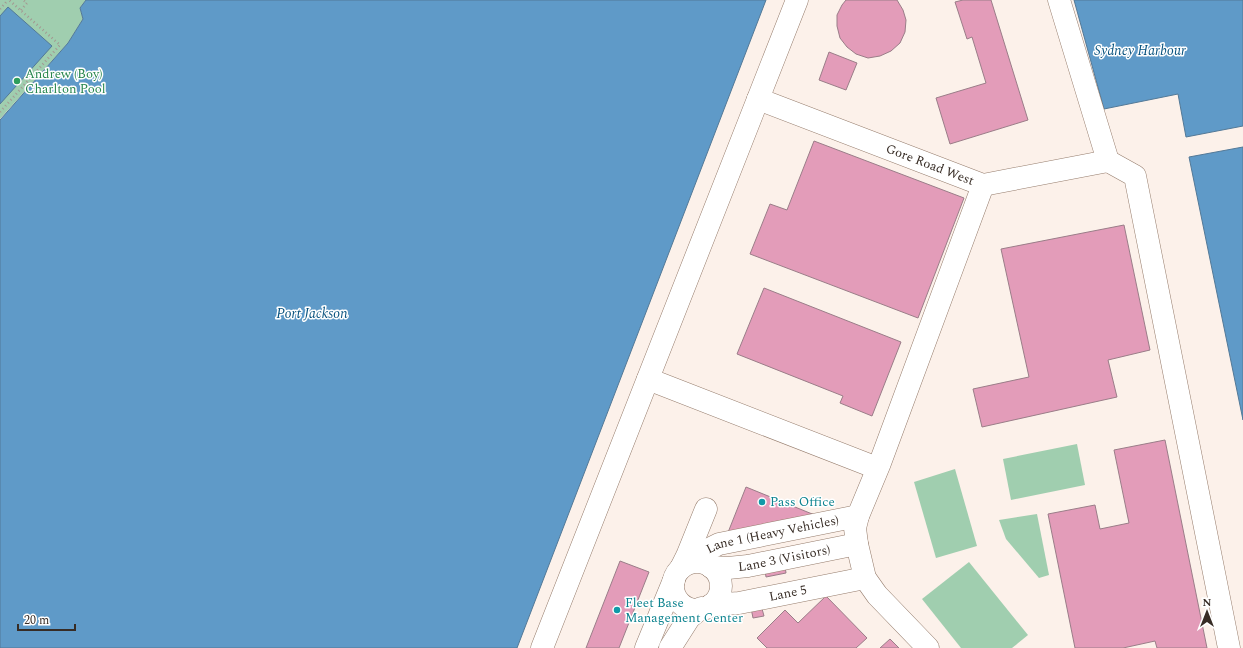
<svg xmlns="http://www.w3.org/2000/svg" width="1243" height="648" viewBox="0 0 1243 648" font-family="Spectral,serif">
	<rect width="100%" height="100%" fill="#fcf1ea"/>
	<g fill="#a0ceaf">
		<polygon points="0,0 86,0 80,8 83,19 68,43 0,119"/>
		<polygon points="1077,444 1085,485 1011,500 1003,459"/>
		<polygon points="955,469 977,546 936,558 914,482"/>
		<polygon points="1037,514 1049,575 1039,578 1006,539 999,520"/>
		<polygon points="969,562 1028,635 1012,648 961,648 922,599"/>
	</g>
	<g fill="#5f9ac8" stroke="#537997">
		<polygon points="86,0 766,0 517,648 0,648 0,120 68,43 83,19 80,8"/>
		<polygon points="1074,0 1243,0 1243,126 1186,137 1178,94 1104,109"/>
		<polygon points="8,7 52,46 0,104 0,16"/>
		<polygon points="1243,147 1243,420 1189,157"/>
	</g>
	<g fill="#e39cb9" stroke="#9a7d88">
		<polygon points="846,0 897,0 903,10 906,20 905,32 900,43 891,51 880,56 868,58 856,54 847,47 840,38 837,26 837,15 842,5"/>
		<polygon points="963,0 991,0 1028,120 950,144 936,98 986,83 972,37 967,39 955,2"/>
		<polygon points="829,52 857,63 846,90 819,80"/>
		<polygon points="814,141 964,198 918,318 750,254 770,204 787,210"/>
		<polygon points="1124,225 1150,350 1108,360 1117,397 982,427 973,389 1029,377 1001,249"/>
		<polygon points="764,288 901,342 872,416 840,403 843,396 737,354"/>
		<polygon points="1165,440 1207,648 1157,648 1155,641 1123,648 1075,648 1048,514 1095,505 1100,529 1129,523 1114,450"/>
		<polygon points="746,487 822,518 727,535"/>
		<polygon points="620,561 649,572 619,648 586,648"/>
		<polygon points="785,566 786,573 766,577 765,570"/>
		<polygon points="826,596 867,638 856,648 767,648 757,638 785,610 798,623"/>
		<polygon points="761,605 764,616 753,618 751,608"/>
		<polygon points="890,639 899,648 880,648"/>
	</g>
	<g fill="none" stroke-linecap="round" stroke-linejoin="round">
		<g stroke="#957c6c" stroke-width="23">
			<g id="minor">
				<polyline points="1059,0 1108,161 1135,176 1229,648"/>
				<path id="s1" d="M758,99L983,185L1108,161"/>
				<polyline points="648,379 877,468"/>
				<path id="s2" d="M692,562L705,551L719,544L858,516"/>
				<path id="s3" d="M711,567L728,568L748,566L857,544"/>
				<polyline points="681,568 687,556 706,509"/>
				<path id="s4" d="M711,605L739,603L865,578"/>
				<polyline points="542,648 797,0"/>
				<polyline points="928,648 877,595 865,578 857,544 855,528 858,516 880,463 983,185"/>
			</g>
		</g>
		<g stroke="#957c6c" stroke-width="23">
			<g id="major">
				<circle cx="697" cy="586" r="24"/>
				<polyline points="646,648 674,580"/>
				<polyline points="670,648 689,618 701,608"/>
			</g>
		</g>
		<g stroke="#a39891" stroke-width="2.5" stroke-dasharray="1 3" stroke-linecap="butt">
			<polyline points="0,9 8,0"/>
			<polyline points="21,10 27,3 23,0"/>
			<polyline points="0,112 60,45 9,0"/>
		</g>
		<use href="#minor" stroke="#fff" stroke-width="22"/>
		<use href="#major" stroke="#fff" stroke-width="22"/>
	</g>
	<circle fill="#2e9e5b" stroke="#fff" stroke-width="1.5" cx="17" cy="81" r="4"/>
	<g fill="#0f9aa8" stroke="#fff" stroke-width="1.5">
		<circle cx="762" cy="502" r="4"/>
		<circle cx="617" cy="610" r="4"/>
	</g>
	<g text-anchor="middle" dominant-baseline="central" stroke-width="3" stroke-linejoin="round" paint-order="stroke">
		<g font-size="13" fill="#27864d" stroke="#fff" text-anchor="start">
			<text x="25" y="74">Andrew (Boy)<tspan x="25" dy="15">Charlton Pool</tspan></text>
		</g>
		<g font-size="13" fill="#372c25" stroke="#fff">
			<text stroke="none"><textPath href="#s1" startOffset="184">Gore Road West</textPath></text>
			<text stroke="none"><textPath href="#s2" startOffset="87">Lane 1 (Heavy Vehicles)</textPath></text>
			<text stroke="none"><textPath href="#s3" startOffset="74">Lane 3 (Visitors)</textPath></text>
			<text stroke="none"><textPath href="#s4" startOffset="78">Lane 5</textPath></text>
		</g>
		<g font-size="13" fill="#0d838f" stroke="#fff" text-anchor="start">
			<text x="770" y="502">Pass Office</text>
			<text x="625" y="603">Fleet Base<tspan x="625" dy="15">Management Center</tspan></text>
		</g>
		<g font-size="14" font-style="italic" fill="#09537f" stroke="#fff">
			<text x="1140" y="50">Sydney Harbour</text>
			<text x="312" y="313">Port Jackson</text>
		</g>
	</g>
	<g transform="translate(1207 612)" stroke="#ffffff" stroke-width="3" paint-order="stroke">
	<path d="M0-3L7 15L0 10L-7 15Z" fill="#372c25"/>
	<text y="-6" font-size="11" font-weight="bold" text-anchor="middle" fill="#372c25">N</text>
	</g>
	<path d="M18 624v6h57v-6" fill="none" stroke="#372c25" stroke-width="2"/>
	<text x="24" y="624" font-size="12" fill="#372c25" stroke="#ffffff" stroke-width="3" paint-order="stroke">20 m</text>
</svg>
